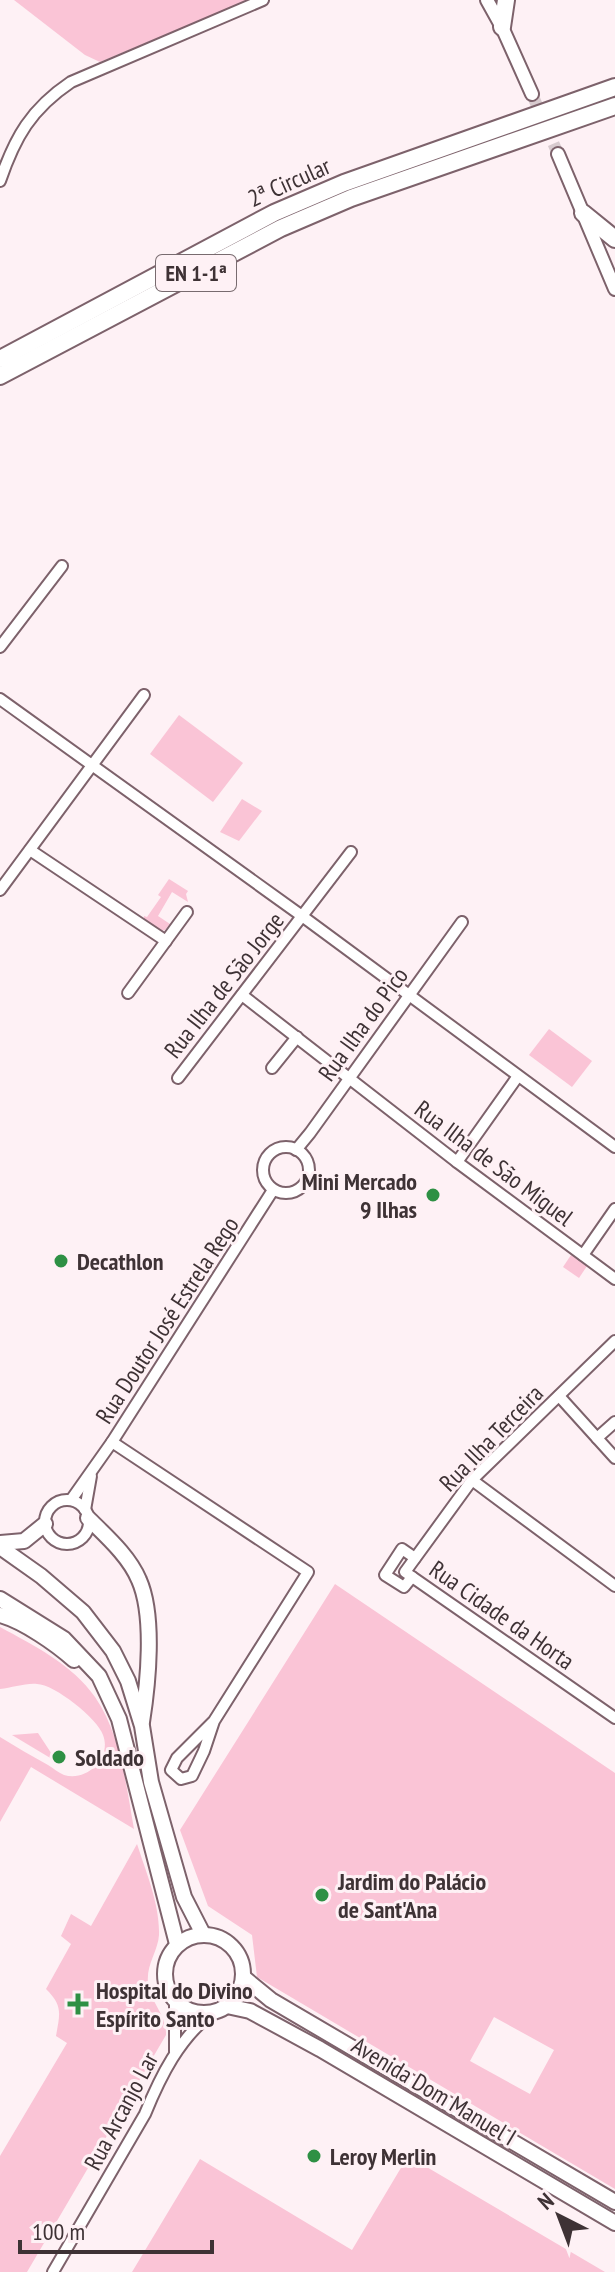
<svg xmlns="http://www.w3.org/2000/svg" width="615" height="2272" viewBox="0 0 615 2272" font-family="'PT Sans Narrow',sans-serif">
	<rect width="100%" height="100%" fill="#fef1f5"/>
	<g fill="#fac4d6" fill-rule="evenodd">
		<polygon points="14,0 249,0 100,62 85,55"/>
		<polygon points="179,715 243,763 213,802 150,754"/>
		<polygon points="242,799 262,811 239,841 220,832"/>
		<polygon points="169,879 188,891 186,894 188,902 172,892 158,916 170,924 165,930 157,932 144,923 144,916 147,917 161,897 158,895"/>
		<polygon points="549,1029 592,1061 572,1087 529,1055"/>
		<polygon points="571,1255 587,1266 579,1278 563,1267"/>
		<path d="M335,1584L615,1773V2189L257,1977L252,1935L208,1906L180,1830ZM494,2017L554,2050L530,2094L470,2061Z"/>
		<path d="M0,1627C33,1645 73,1665 95,1697C121,1735 126,1785 134,1829L31,1767L0,1822V1737C16,1747 32,1756 48,1765C53,1768 59,1773 64,1775C87,1782 112,1758 103,1735C98,1719 54,1684 37,1684C25,1683 12,1688 0,1689Z"/>
		<polygon points="38,1733 57,1762 12,1735"/>
		<path d="M137,1844C146,1872 160,1905 159,1935C158,1951 146,1965 148,1983C150,2002 167,2015 166,2035L27,2272H0V2156L67,2043L56,2036C60,2013 63,2006 46,1989L71,1944L61,1936L71,1914L91,1926Z"/>
		<polygon points="408,2156 605,2272 132,2272 200,2159 352,2250"/>
	</g>
	<g fill="none" stroke-linecap="round" stroke-linejoin="round">
		<polyline stroke="#d8cbcf" stroke-width="12" stroke-dasharray="12 6" stroke-linecap="butt" points="532,94 558,154"/>
		<g stroke="#7d626b" stroke-width="14">
			<g id="minor">
				<path d="M0,181C15,137 31,109 71,82L263,0"/>
				<polyline points="0,647 62,566"/>
				<polyline points="0,699 302,916 615,1147"/>
				<polyline points="30,850 166,941"/>
				<polyline points="0,890 144,695"/>
				<polyline points="128,993 187,912"/>
				<polyline points="242,995 457,1162 615,1279"/>
				<polyline points="272,1068 297,1037"/>
				<polyline points="178,1078 351,852"/>
				<circle cx="286" cy="1170" r="23"/>
				<polyline points="296,1150 310,1133 462,922"/>
				<polyline points="457,1162 518,1076"/>
				<polyline points="583,1255 615,1209"/>
				<polyline points="615,1341 472,1480 405,1572 615,1718"/>
				<polyline points="559,1396 615,1458"/>
				<polyline points="597,1438 615,1422"/>
				<polyline points="112,1442 308,1572 214,1721 177,1758 171,1770 181,1779 192,1776 204,1751 214,1721"/>
				<polyline points="472,1480 615,1586"/>
				<polyline points="71,1500 112,1442 273,1190"/>
				<circle cx="67" cy="1522" r="22"/>
				<polyline points="85,1510 91,1476"/>
				<polyline points="412,1577 404,1587 385,1575 402,1549 415,1558"/>
				<polyline points="175,2052 175,2002"/>
				<path d="M53,2272L145,2114C161,2075 179,2039 212,2013"/>
			</g>
		</g>
		<g stroke="#7d626b" stroke-width="16">
			<g id="tertiary">
				<polyline points="487,0 502,27 532,94"/>
				<polyline points="558,154 615,289"/>
			</g>
		</g>
		<g stroke="#7d626b" stroke-width="18">
			<g id="secondary">
				<path d="M88,1518C106,1536 129,1556 139,1580C155,1616 148,1684 142,1722"/>
				<polyline points="0,1543 24,1541 45,1524"/>
				<polyline points="0,1547 41,1576 83,1612 113,1651 128,1681 142,1726 151,1782 184,1897 203,1934"/>
				<polyline points="0,1599 64,1639 99,1676 119,1719 177,1944"/>
				<path d="M0,1615C23,1621 56,1644 74,1660"/>
				<circle cx="204" cy="1974" r="39"/>
				<polyline points="243,1977 271,2000 615,2202"/>
				<polyline points="227,2006 250,2011 320,2049 615,2223"/>
			</g>
		</g>
		<g stroke="#7d626b" stroke-width="20">
			<g id="trunk">
				<polyline points="502,27 506,0"/>
				<polyline points="583,213 615,239"/>
				<polyline points="0,359 274,213 344,183 615,87"/>
				<polyline points="0,376 281,228 351,198 615,106"/>
			</g>
		</g>
		<use href="#minor" stroke="#fff" stroke-width="10"/>
		<use href="#tertiary" stroke="#fff" stroke-width="12"/>
		<use href="#secondary" stroke="#fff" stroke-width="14"/>
		<use href="#trunk" stroke="#fff" stroke-width="16"/>
	</g>
	<g fill="#2e9044" stroke="#fef1f5" stroke-width="3">
		<circle cx="433" cy="1195" r="8"/>
		<circle cx="61" cy="1261" r="8"/>
		<circle cx="59" cy="1757" r="8"/>
		<circle cx="322" cy="1895" r="8"/>
		<path d="M74 1992h8v8h8v8h-8v8h-8v-8h-8v-8h8z"/>
		<circle cx="314" cy="2156" r="8"/>
	</g>
	<g text-anchor="middle" dominant-baseline="central" stroke-width="6" stroke-linejoin="round" paint-order="stroke">
		<rect fill="#fef1f5" stroke="#786b6f" stroke-width="2" x="156" y="255" width="80" height="36" rx="6"/>
		<g font-size="22" font-weight="bold" fill="#3e3235">
			<text x="196" y="273">EN 1-1ª</text>
		</g>
		<g font-size="24" fill="#3e3235" stroke="#fef1f5">
			<text transform="translate(289 182) rotate(-24)">2ª Circular</text>
			<text transform="translate(224 985) rotate(-52)">Rua Ilha de São Jorge</text>
			<text transform="translate(363 1024) rotate(-54)">Rua Ilha do Pico</text>
			<text transform="translate(494 1163) rotate(37)">Rua Ilha de São Miguel</text>
			<text transform="translate(167 1320) rotate(-57)">Rua Doutor José Estrela Rego</text>
			<text transform="translate(491 1438) rotate(-46)">Rua Ilha Terceira</text>
			<text transform="translate(502 1615) rotate(35)">Rua Cidade da Horta</text>
			<text transform="translate(434 2091) rotate(31)">Avenida Dom Manuel I</text>
			<text transform="translate(121 2111) rotate(-62)">Rua Arcanjo Lar</text>
		</g>
		<g font-size="24" font-weight="bold" fill="#3e3235" stroke="#fef1f5" text-anchor="start">
			<text x="417" y="1181" text-anchor="end">Mini Mercado<tspan x="417" dy="28">9 Ilhas</tspan></text>
			<text x="77" y="1261">Decathlon</text>
			<text x="75" y="1757">Soldado</text>
			<text x="338" y="1881">Jardim do Palácio<tspan x="338" dy="28">de Sant'Ana</tspan></text>
			<text x="96" y="1990">Hospital do Divino<tspan x="96" dy="28">Espírito Santo</tspan></text>
			<text x="330" y="2156">Leroy Merlin</text>
		</g>
	</g>
	<g transform="translate(559 2216) rotate(318)" stroke="#fef1f5" stroke-width="6" paint-order="stroke">
	<path d="M0-6L14 30L0 20L-14 30Z" fill="#3e3235"/>
	<text y="-12" font-size="22" font-weight="bold" text-anchor="middle" fill="#3e3235">N</text>
	</g>
	<path d="M20 2240v12h192v-12" fill="none" stroke="#3e3235" stroke-width="4"/>
	<text x="32" y="2240" font-size="24" fill="#3e3235" stroke="#fef1f5" stroke-width="6" paint-order="stroke">100 m</text>
</svg>
